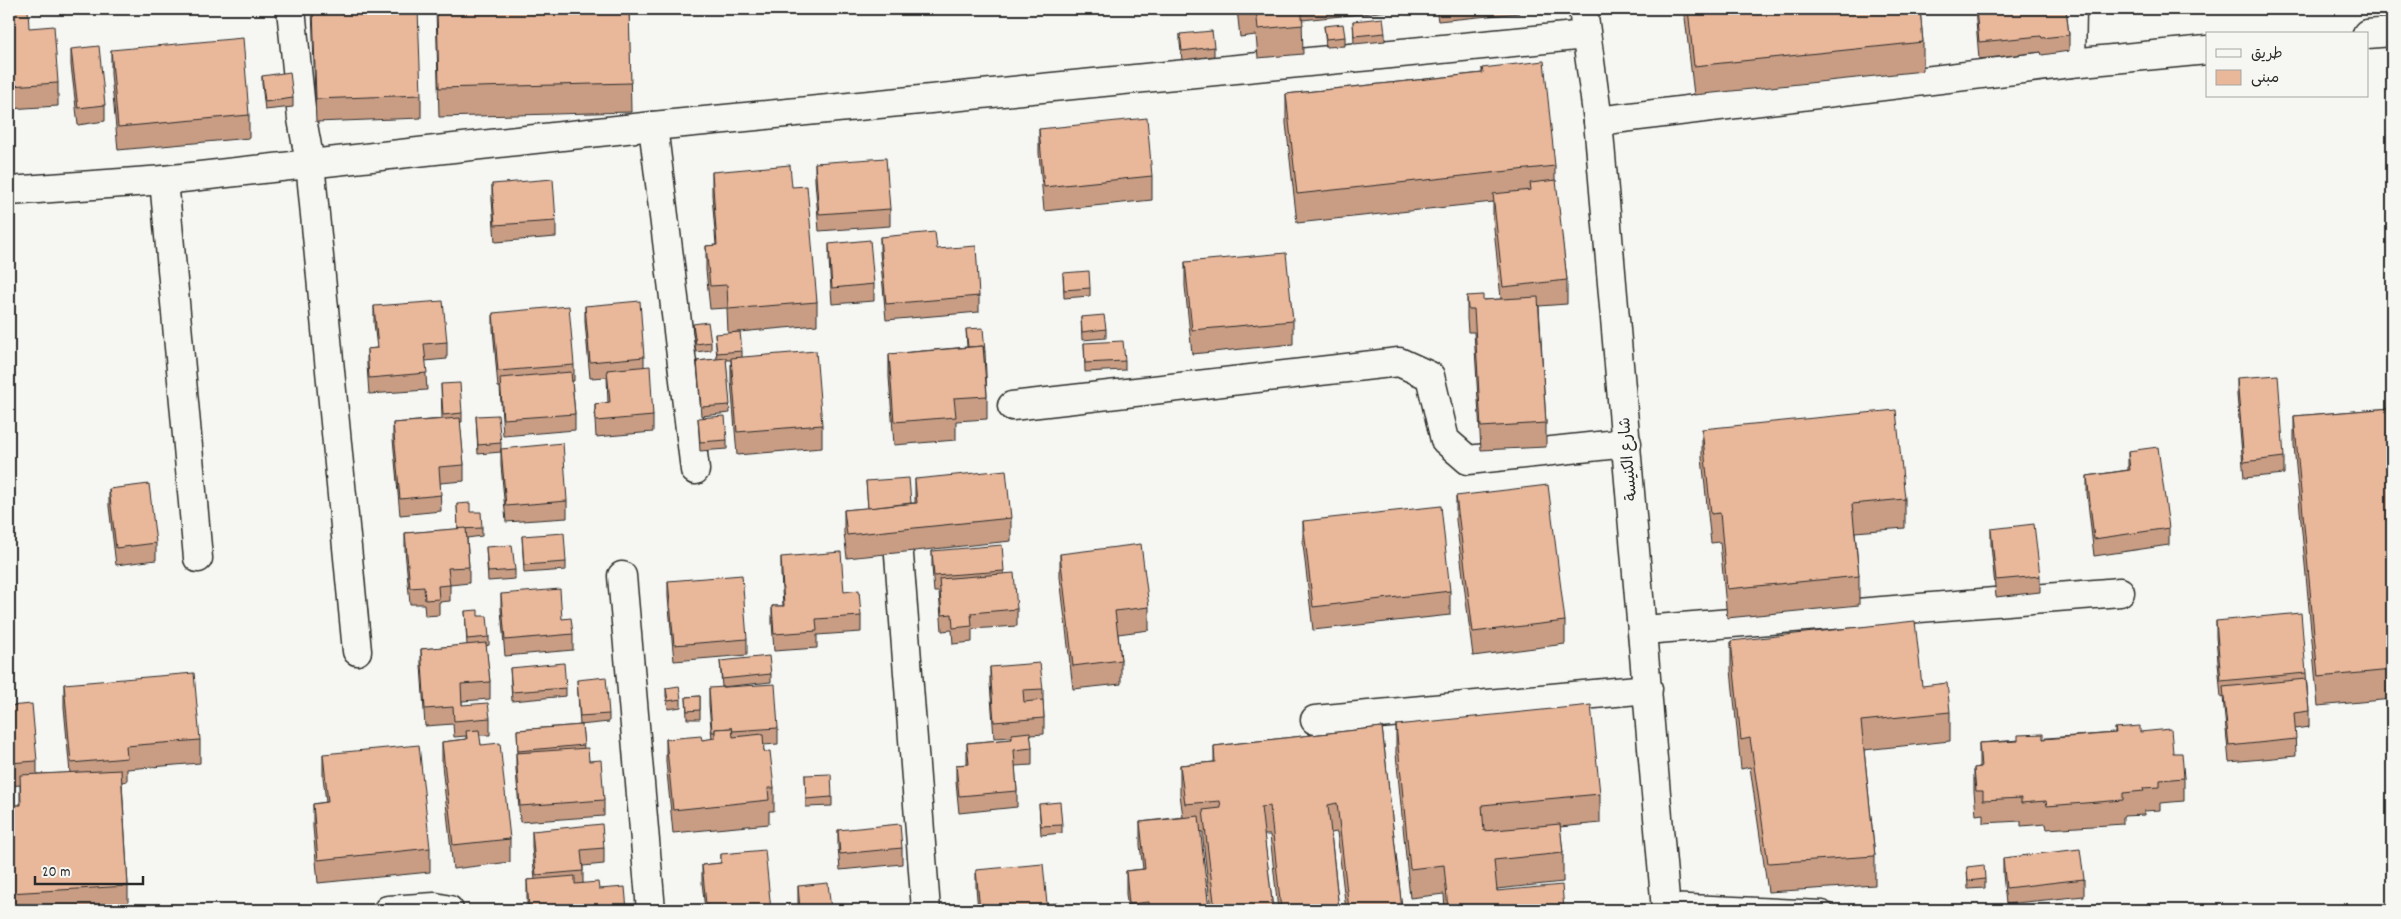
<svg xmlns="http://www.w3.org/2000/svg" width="2401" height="919" viewBox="0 0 2401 919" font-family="Dekko,'Playpen Sans Arabic',sans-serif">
	<rect width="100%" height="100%" fill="#f6f6f2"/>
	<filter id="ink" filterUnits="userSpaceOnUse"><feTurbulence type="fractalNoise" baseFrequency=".02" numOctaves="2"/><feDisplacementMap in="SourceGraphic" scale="10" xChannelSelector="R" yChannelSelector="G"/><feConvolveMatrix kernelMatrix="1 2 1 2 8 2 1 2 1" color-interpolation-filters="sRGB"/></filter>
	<g filter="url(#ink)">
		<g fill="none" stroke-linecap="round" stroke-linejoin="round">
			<g stroke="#2b2b2b" stroke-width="21">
				<polyline id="service" points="1666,903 1823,910"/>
			</g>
			<g stroke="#2b2b2b" stroke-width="31">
				<g id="minor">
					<polyline points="291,9 302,119 310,163 357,651"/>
					<polyline points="2367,34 2392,32"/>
					<polyline points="2071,63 2072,9"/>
					<polyline points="1598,121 2071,63 2207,50"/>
					<polyline points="653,126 695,470"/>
					<polyline points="164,180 198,558"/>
					<polyline points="9,191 164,180 653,126 1586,35"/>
					<polyline points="1012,406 1399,362 1430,376 1445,440 1468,460 1627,443"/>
					<polyline points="899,555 926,910"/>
					<polyline points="622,576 651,910"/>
					<polyline points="1644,630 2120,592"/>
					<polyline points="1315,720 1648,689"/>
					<polyline points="388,910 435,907 449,910"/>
				</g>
			</g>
			<g stroke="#2b2b2b" stroke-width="31">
				<polyline id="secondary" points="1583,9 1598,121 1666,910"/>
			</g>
			<use href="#service" stroke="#f6f6f2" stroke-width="18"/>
			<use href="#minor" stroke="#f6f6f2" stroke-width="28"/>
			<use href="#secondary" stroke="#f6f6f2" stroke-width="28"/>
		</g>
		<g fill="#c89d84" stroke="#2b2b2b">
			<polygon points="9,9 29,28 58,83 58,106 9,109"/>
			<polygon points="312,9 421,95 421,118 316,122"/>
			<polygon points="436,9 629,9 631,112 439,117"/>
			<polygon points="1237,9 1409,9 1302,20 1303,54 1258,58 1256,35 1240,37"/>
			<polygon points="1436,9 1519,9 1519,13 1438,21"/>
			<polygon points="1684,9 1920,9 1923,42 1923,71 1694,95"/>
			<polygon points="1975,9 2066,9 2069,35 2069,51 2042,55 2041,52 1979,59"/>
			<polygon points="1353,21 1385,33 1385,41 1354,44"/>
			<polygon points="1324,26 1345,37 1345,46 1326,47"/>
			<polygon points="1180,34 1214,47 1214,56 1182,60 1180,43"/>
			<polygon points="71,49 105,105 105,121 78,125 71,65"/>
			<polygon points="111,50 249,115 249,138 118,150 111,74"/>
			<polygon points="1482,68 1555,166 1555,180 1567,280 1567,304 1539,306 1546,423 1546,447 1481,450 1474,332 1468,332 1467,319 1467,296 1483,300 1501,299 1493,218 1493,202 1297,223 1286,123 1286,94 1482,73"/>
			<polygon points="262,76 293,98 293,107 265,110 262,84"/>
			<polygon points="1039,129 1152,176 1152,200 1044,211 1039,153"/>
			<polygon points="815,163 890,209 890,226 819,231 815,180"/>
			<polygon points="712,172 792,187 817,302 817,325 728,333 727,308 710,309 706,270 706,246 716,245 712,195"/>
			<polygon points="492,184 556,221 556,237 495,242 492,200"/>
			<polygon points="880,237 937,249 979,296 979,312 886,320 880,253"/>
			<polygon points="829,244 874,284 874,301 832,304 829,260"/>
			<polygon points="1185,262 1293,321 1293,344 1192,354 1185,286"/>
			<polygon points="1063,273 1090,288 1090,296 1064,298"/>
			<polygon points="374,306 447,342 447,359 425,361 427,390 369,394 367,365 367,349 377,348 374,323"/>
			<polygon points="585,306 644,357 644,367 653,416 653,432 596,437 595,420 595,404 608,403 607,377 590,378 585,322"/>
			<polygon points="493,313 574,365 574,381 572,381 575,414 575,430 503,436 500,387 498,387 493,329"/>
			<polygon points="1081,317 1106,329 1106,338 1082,340"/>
			<polygon points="693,324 711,342 711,350 696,352 693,333"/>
			<polygon points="966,329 985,352 987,396 987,419 956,421 956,440 894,445 889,377 889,354 967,347"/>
			<polygon points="715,334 742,351 742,357 822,425 822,448 737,455 731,381 731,360 726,360 730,413 701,416 697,361 717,359"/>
			<polygon points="1084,343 1125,361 1125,370 1085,372"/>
			<polygon points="2237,378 2284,457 2284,474 2244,478 2237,395"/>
			<polygon points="441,384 462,413 462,422 460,422 464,465 464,481 440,483 441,511 400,515 393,439 393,423 442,419"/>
			<polygon points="2392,408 2392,699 2318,706 2294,445 2294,416"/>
			<polygon points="476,416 501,443 501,452 478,454"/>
			<polygon points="698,418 727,440 727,449 700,451"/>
			<polygon points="1702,429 1905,499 1905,528 1855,532 1859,576 1859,605 1727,618 1720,542 1711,543 1702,458"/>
			<polygon points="501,449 567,501 567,518 506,522 501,465"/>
			<polygon points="2128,451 2169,528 2169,545 2094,556 2087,493 2087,476 2128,470"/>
			<polygon points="915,479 1011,518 1011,541 847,558 844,533 844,510 868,508 866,481 911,503 915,503"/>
			<polygon points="109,489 156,543 156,560 116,565 109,506"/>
			<polygon points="1456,496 1565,621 1565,644 1473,656 1456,520"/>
			<polygon points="457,504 470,512 482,528 482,536 467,538 469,567 469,583 450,585 450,601 439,602 439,615 425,616 424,604 410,604 405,550 405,533 458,529"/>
			<polygon points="1303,521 1450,591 1450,615 1313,630 1303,544"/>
			<polygon points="1991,529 2040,576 2040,592 1996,597 1991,545"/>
			<polygon points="522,536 566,562 566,570 524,573"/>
			<polygon points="486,547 515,570 515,579 488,581"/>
			<polygon points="932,551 1004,571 1004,574 1017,609 1017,626 972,629 972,642 953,644 952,630 942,631 939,592 934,592 932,567"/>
			<polygon points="1060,554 1149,607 1149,630 1118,634 1121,660 1121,684 1073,689 1060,577"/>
			<polygon points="781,557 844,592 861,616 861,632 817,635 817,648 774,651 772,623 772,606 783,606 781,574"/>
			<polygon points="668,581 747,639 747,655 674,661 668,597"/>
			<polygon points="501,594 562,619 573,634 573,650 505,656 501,610"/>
			<polygon points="465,611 478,616 489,637 489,645 486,646 490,682 490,699 462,701 462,705 490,718 490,735 479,735 481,745 510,839 510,862 453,869 442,765 442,742 466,739 466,736 454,737 453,724 425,726 421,665 421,649 467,645"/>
			<polygon points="2216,621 2306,673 2309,711 2309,727 2295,729 2296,756 2229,762 2223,697 2221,698 2216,637"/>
			<polygon points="1731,641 1922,686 1950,712 1950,741 1864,750 1875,856 1875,885 1768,892 1750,767 1741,769 1731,670"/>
			<polygon points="720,661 771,674 771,682 722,687"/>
			<polygon points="990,667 1043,689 1043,700 1044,718 1044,734 1030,735 1032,748 1032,765 1015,766 1017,791 1017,807 959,813 956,782 956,765 967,764 967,743 1012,739 1012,737 994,738 990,683"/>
			<polygon points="510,668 566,688 566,696 512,701"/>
			<polygon points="577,680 609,714 609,722 580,725"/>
			<polygon points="64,684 200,740 200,763 127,769 127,781 122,782 128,886 128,909 109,910 9,910 9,805 20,805 20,785 9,786 9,706 37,761 37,774 70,773 64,707"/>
			<polygon points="666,688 681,699 681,707 668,709 666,696"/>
			<polygon points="709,688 778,728 778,744 763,745 764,752 774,788 774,811 769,811 769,824 673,833 666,762 666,739 702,740 712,739 709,705"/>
			<polygon points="700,696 700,719 687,719 686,697"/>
			<polygon points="582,725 584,748 604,800 604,816 520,822 516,769 516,753 518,753 517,730"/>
			<polygon points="1396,725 1600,794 1600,823 1560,827 1563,853 1563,882 1497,889 1497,891 1564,910 1445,910 1444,894 1410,898 1396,754"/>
			<polygon points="1382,727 1402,910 1346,910 1337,832 1331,833 1339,910 1278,910 1270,835 1264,835 1273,910 1211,910 1203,839 1203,832 1200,832 1209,910 1128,910 1126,894 1126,871 1143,869 1140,845 1140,822 1183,817 1180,794 1180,765 1214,762 1214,746"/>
			<polygon points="2115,728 2140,732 2173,753 2184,778 2184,801 2160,803 2160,810 2144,811 2144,815 2123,816 2123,824 2047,829 2046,824 2021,826 2021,821 1983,823 1983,814 1976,815 1974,791 1974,768 1979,768 1979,743 2115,733"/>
			<polygon points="323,754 430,848 430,872 318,883 313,827 313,804 326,802 323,777"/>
			<polygon points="805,775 832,797 832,806 806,807"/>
			<polygon points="1039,804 1062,825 1062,833 1041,835"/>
			<polygon points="838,830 902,848 902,864 840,870 838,847"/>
			<polygon points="532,831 604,848 604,864 583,866 583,883 599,889 627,910 527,910 527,880 535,880 532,848"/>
			<polygon points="721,854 771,910 705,910 702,882 702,865 721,863"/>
			<polygon points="2003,858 2084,879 2084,896 2006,904 2003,874"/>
			<polygon points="1967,867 1985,879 1985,888 1968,889"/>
			<polygon points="976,870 1047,904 1060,910 978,910 976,887"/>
			<polygon points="798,886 831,910 798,910"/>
		</g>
		<g fill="#e9b79a" stroke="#2b2b2b">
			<polygon points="9,9 28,9 29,28 54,26 58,83 9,86"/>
			<polygon points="313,9 418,9 421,95 316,99"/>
			<polygon points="437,9 629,9 631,83 439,88"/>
			<polygon points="1256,9 1301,9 1303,25 1258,29"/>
			<polygon points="1688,9 1920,9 1923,42 1694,66"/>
			<polygon points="1976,9 2066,9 2069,35 2042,38 2041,36 1979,42"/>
			<polygon points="1383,18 1385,33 1354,36 1353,21"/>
			<polygon points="1343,24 1345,37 1326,39 1324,26"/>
			<polygon points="1212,31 1214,47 1182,51 1180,34"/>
			<polygon points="243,38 249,115 118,127 111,50"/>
			<polygon points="99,46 105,105 78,108 71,49"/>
			<polygon points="1544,61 1555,166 1297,194 1286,94 1483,73 1482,68"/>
			<polygon points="290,72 293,98 265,102 262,76"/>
			<polygon points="1147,118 1152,176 1044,187 1039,129"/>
			<polygon points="886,158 890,209 819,214 815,163"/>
			<polygon points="790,165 792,187 807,186 817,302 728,309 727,285 710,286 706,246 717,245 712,172"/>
			<polygon points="553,179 556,221 495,225 492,184"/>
			<polygon points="1556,180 1567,280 1503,287 1493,194 1531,190 1530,183"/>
			<polygon points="935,232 937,249 976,246 979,296 886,304 880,237"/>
			<polygon points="870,240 874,284 832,288 829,244"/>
			<polygon points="1286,253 1293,321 1192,330 1185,262"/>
			<polygon points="1089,271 1090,288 1064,290 1063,273"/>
			<polygon points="1483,295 1483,300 1538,297 1546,423 1481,427 1474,309 1468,309 1467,296"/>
			<polygon points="443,301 447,342 424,344 427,373 369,378 367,349 378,348 374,306"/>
			<polygon points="640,301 644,357 590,362 585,306"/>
			<polygon points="569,306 574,365 498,371 493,313"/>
			<polygon points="1104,315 1106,329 1082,332 1081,317"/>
			<polygon points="708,322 711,342 696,344 693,324"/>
			<polygon points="983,328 985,352 984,352 983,346 968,347 966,329"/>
			<polygon points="740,332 742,351 717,353 715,334"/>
			<polygon points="1123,341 1125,361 1085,363 1084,343"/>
			<polygon points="983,346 987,396 954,398 956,417 894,422 889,354"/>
			<polygon points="816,351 822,425 737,432 731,358"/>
			<polygon points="726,358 730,405 701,407 697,361"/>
			<polygon points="650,366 653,416 596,421 595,404 610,402 607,370"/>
			<polygon points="571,372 575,414 503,419 500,378"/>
			<polygon points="2278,375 2284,457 2244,462 2237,378"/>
			<polygon points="460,383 462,413 443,415 441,384"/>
			<polygon points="2392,408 2392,670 2318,677 2294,416"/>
			<polygon points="1896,410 1905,499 1852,504 1859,576 1727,589 1720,513 1711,514 1702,429"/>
			<polygon points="498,415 501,443 478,445 476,416"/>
			<polygon points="725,416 727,440 700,442 698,418"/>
			<polygon points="460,418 464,465 439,467 441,495 400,499 393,423"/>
			<polygon points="563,443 567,501 506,506 501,449"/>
			<polygon points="2158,447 2169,528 2094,539 2087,476 2130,470 2128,451"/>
			<polygon points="1006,470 1011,518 847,535 844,510 917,503 915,479"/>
			<polygon points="909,478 911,503 868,508 866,481"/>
			<polygon points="149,484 156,543 116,548 109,489"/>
			<polygon points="1548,485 1565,621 1473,632 1456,496"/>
			<polygon points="470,503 470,512 481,512 482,528 458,529 457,504"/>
			<polygon points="1441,506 1450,591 1313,607 1303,521"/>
			<polygon points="2034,524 2040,576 1996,580 1991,529"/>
			<polygon points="466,528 469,567 448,568 450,585 438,586 439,599 425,600 424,587 410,588 405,533"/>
			<polygon points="564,533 566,562 524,565 522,536"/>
			<polygon points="1141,544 1149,607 1115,611 1121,660 1073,666 1060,554"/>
			<polygon points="512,545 515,570 488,572 486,547"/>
			<polygon points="1002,545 1004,571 934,576 932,551"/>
			<polygon points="841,552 844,592 859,590 861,616 816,619 817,631 774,634 772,606 784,606 781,557"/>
			<polygon points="1014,573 1017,609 971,613 972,626 953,628 952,614 942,615 939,579"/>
			<polygon points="742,575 747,639 674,645 668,581"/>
			<polygon points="560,589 562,619 571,618 573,634 505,640 501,594"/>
			<polygon points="478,610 478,616 487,616 489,637 467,639 465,611"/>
			<polygon points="2301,613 2306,673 2221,681 2216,621"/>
			<polygon points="1915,621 1922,686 1947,683 1950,712 1861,721 1875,856 1768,863 1750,738 1741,740 1731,641"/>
			<polygon points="486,643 490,682 461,684 462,705 488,703 490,718 454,721 453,707 425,709 421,649"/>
			<polygon points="769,656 771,674 722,679 720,661"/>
			<polygon points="564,663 566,688 512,692 510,668"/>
			<polygon points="1040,663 1043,689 1023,690 1024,702 1043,700 1044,718 994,722 990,667"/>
			<polygon points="194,673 200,740 126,746 127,758 71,763 64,684"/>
			<polygon points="606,677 609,714 580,716 577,680"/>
			<polygon points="2306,679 2309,711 2294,713 2296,739 2229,746 2223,687"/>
			<polygon points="775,684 778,728 733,731 732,728 715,729 715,732 712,732 709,688"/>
			<polygon points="679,686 681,699 668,701 666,688"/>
			<polygon points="700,696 700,710 687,711 686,697"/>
			<polygon points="32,704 37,761 9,763 9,706"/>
			<polygon points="1591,705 1600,794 1482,805 1484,831 1560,824 1563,853 1494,860 1497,891 1562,885 1564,910 1448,910 1444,865 1410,869 1396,725"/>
			<polygon points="582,725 584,745 518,751 517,730"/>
			<polygon points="2140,726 2140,732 2171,729 2173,753 2182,753 2184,778 2160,780 2160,787 2143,788 2144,791 2123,793 2123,800 2047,806 2046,801 2021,803 2021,798 1983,800 1983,791 1976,791 1974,768 1981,767 1979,743 2018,741 2018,735 2043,734 2043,739 2116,733 2115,728"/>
			<polygon points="1382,727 1402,910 1349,910 1337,803 1328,805 1339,910 1281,910 1270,806 1261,807 1273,910 1215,910 1203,810 1221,808 1220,801 1185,804 1180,765 1215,762 1214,746"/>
			<polygon points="732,728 733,737 763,734 764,752 770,751 774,788 768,788 769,800 673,810 666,739 701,736 702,740 715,738 715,729"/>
			<polygon points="479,730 481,745 500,743 510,839 453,845 442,742 467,739 466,731"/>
			<polygon points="1030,732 1032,748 1014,750 1017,791 959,796 956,765 969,764 967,743 1012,739 1012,734"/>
			<polygon points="419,745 430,848 318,860 313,804 328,802 323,754"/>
			<polygon points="588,748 589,761 601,760 604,800 520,806 516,753"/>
			<polygon points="121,770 128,886 9,893 9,805 21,805 20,775"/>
			<polygon points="831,774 832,797 806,799 805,775"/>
			<polygon points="1060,802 1062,825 1041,826 1039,804"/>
			<polygon points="1199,816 1209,910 1150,910 1149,902 1129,904 1126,871 1145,869 1140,822"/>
			<polygon points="602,824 604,848 581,850 583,871 536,875 532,831"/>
			<polygon points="900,824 902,848 840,854 838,830"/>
			<polygon points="2080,849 2084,879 2006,888 2003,858"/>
			<polygon points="765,850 771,910 715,910 706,904 702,865 721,863 721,854"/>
			<polygon points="1043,864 1047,904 1059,903 1060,910 980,910 976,870"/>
			<polygon points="1984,865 1985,879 1968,881 1967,867"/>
			<polygon points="575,876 575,884 598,882 599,889 625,887 627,910 529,910 527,880"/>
			<polygon points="828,883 831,910 800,910 798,886"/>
		</g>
	</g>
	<g text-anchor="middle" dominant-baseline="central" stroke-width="5" stroke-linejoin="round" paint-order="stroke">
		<g font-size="16" fill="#2b2b2b" stroke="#f6f6f2">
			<text transform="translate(1629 459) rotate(-95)">شارع الكنيسة</text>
		</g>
	</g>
	<rect width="2401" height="919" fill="none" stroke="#f6f6f2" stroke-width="30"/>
	<rect x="15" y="15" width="2371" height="889" fill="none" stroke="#2b2b2b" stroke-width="2" filter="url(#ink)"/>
	<rect x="2206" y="32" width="162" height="65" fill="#f6f6f2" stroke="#a5a5a2"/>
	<rect x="2216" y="49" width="25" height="8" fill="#f6f6f2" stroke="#a5a5a2"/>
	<text x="2251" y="58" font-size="15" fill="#2b2b2b">طريق</text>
	<rect x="2216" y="70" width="25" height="15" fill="#e9b79a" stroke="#a5a5a2"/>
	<text x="2251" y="82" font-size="15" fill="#2b2b2b">مبنى</text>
	<path d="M35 876v8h108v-8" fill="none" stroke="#2b2b2b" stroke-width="2.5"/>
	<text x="42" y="876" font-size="15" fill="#2b2b2b" stroke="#f6f6f2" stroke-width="4" paint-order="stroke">20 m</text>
</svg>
